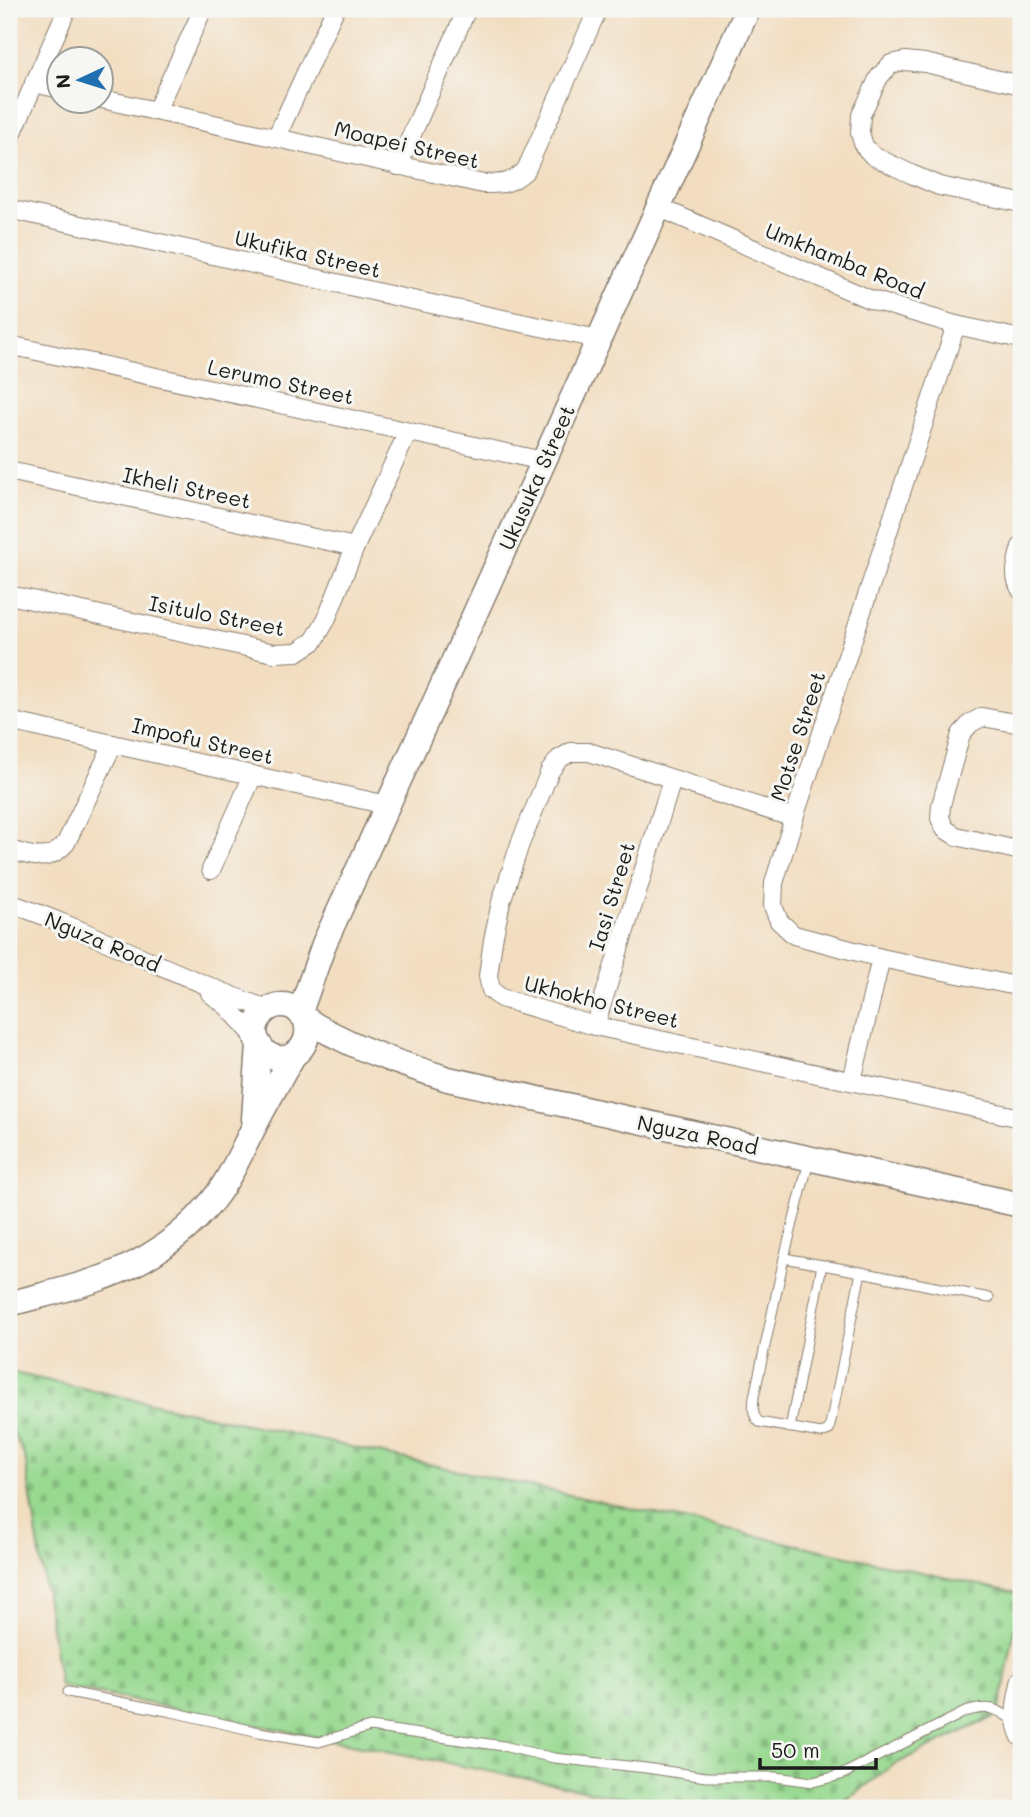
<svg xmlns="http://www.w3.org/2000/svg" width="1030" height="1817" viewBox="0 0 1030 1817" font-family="Mali,sans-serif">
	<defs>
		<pattern id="cemetery-stones" width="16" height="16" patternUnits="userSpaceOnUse" patternTransform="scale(1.75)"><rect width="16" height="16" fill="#98d990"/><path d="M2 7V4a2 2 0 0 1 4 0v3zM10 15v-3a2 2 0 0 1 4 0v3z" fill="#82ba7c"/></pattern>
	</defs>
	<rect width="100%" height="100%" fill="#f6f6f2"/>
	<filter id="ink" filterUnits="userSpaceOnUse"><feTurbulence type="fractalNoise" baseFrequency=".0143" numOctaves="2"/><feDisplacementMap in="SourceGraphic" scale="14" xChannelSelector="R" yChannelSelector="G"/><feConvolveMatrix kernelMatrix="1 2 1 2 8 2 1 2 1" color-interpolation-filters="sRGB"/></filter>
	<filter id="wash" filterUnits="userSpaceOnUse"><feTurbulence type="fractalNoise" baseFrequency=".00686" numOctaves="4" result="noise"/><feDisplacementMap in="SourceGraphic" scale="28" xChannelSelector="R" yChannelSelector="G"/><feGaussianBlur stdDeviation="1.57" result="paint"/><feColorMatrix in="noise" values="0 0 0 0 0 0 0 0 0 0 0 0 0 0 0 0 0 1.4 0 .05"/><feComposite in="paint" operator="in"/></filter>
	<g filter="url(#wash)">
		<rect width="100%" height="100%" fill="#f2ddc0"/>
		<polygon fill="url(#cemetery-stones)" stroke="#5a7a56" stroke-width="2" points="9,1372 1021,1594 999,1714 893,1765 836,1808 674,1808 60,1686 25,1457 9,1425"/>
	</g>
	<g filter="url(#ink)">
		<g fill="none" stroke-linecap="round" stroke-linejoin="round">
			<g stroke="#877c6e" stroke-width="11">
				<g id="lane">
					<path d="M809,1161L784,1258L754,1397C753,1407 752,1415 759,1422L821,1433L829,1430L861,1272"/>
					<polyline points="784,1258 861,1272 989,1298"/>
					<polyline points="790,1428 822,1265"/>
					<path d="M68,1692L172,1712L259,1732L319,1742L370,1727L503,1746L554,1758L646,1768L706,1777H775L813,1782L841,1775L965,1712C988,1705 996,1707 1015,1722"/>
				</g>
			</g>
			<g stroke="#877c6e" stroke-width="20">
				<g id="street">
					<polyline points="34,83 60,89"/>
					<polyline points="1021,85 925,63 905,61 891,64 879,77 861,115 860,133 864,146 873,156 911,174 939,186 1021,203"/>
					<path d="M102,99L483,184C503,184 511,184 526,170L598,9"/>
					<polyline points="156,111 203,9"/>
					<polyline points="276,138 335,9"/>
					<polyline points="9,141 67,9"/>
					<polyline points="398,166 467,9"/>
					<polyline points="658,207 869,299 956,325 1021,339"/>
					<polyline points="9,209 403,298 598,339"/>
					<polyline points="956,325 794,818 774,883 773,906 779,921 794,935 881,958 1021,987"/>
					<polyline points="9,345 543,461"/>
					<polyline points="9,471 355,547"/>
					<path d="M1021,547C1017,562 1012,576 1021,590"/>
					<polyline points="9,595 274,653 297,652 314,641 326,620 355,547 408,432"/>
					<polyline points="9,721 387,805"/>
					<polyline points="1021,724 982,717 971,723 961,734 941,805 940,818 945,829 956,836 1021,851"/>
					<polyline points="794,818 589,752 571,752 559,759 550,771 520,844 501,902 493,940 488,976 491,990 501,998 595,1026 1021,1118"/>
					<path d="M9,850C33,856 48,864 66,843L113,744"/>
					<polyline points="211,870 253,775"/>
					<path d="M9,903C97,933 179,978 267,1009"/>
					<polyline points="210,993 227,1006 256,1038"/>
					<polyline points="595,1026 672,780"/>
					<polyline points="852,1081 881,958"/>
					<path d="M1021,1679C1017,1699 1011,1718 1021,1737"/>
				</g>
			</g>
			<g stroke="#877c6e" stroke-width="27">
				<g id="secondary">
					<polyline points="300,1012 324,944 449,671 748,9"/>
					<path d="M305,1018C317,1052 278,1073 260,1046C246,1026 266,1000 289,1006C297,1008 299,1013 305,1018C314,1026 328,1032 338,1037C373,1055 411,1067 448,1079L1021,1205"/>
					<polyline points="254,1119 259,1044"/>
					<path d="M9,1304C41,1295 76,1288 107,1276C145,1262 182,1237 208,1206C229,1182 240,1154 254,1127C266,1103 280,1079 293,1056"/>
				</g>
			</g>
			<use href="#lane" stroke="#fff" stroke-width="9"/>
			<use href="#street" stroke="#fff" stroke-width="18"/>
			<use href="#secondary" stroke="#fff" stroke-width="24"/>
		</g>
	</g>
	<g text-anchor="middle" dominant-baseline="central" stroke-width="6" stroke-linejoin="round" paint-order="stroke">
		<g font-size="21" fill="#1c1c1c" stroke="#f6f6f2">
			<text transform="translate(407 144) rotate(13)">Moapei Street</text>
			<text transform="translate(308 253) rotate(13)">Ukufika Street</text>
			<text transform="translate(845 260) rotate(22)">Umkhamba Road</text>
			<text transform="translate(281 381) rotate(12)">Lerumo Street</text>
			<text transform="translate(536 477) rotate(-66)">Ukusuka Street</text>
			<text transform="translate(187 487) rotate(12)">Ikheli Street</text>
			<text transform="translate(217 615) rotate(11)">Isitulo Street</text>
			<text transform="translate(797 736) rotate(-72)">Motse Street</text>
			<text transform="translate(203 740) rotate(13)">Impofu Street</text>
			<text transform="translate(611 896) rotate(-73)">Iasi Street</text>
			<text transform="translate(103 941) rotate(23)">Nguza Road</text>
			<text transform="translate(602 1001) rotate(14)">Ukhokho Street</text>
			<text transform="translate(698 1134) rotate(12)">Nguza Road</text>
		</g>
	</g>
	<rect width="1030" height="1817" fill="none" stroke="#f6f6f2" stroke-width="35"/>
	<g transform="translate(80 80) rotate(266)"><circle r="33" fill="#f6f6f2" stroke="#9f9f9c" stroke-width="2"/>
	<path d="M0-5L12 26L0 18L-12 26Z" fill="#1f6fb2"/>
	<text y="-10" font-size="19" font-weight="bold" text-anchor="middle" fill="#1c1c1c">N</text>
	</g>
	<path d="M760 1758v10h116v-10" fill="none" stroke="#1c1c1c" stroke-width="3.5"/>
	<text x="771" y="1758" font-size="21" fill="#1c1c1c" stroke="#f6f6f2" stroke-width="5" paint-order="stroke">50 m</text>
</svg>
